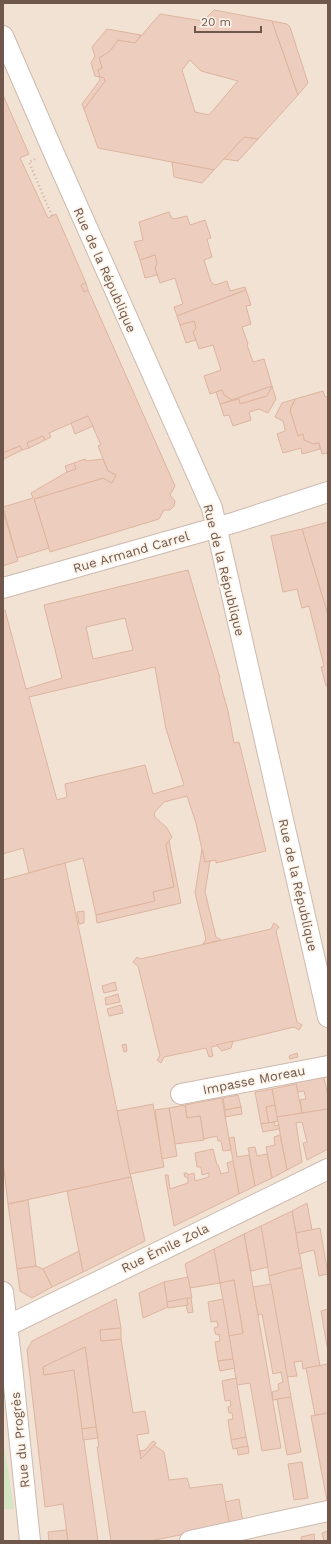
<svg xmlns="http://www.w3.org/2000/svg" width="331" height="1544" viewBox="0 0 331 1544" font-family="'Work Sans',sans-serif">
	<rect width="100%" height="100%" fill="#faf0e4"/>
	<rect fill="#f1e2d3" x="3" y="3" width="325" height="1538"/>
	<polygon fill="#d4e6c4" points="3,1439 14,1509 3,1509"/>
	<g fill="#edcebe" stroke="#deb49f" fill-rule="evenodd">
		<path d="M214,10L272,21L298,95L258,139L244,137L214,170L98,148L84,109L105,81L104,78L99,76L98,70L102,68L99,58L110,51L118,40L135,43L160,14L203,21ZM190,60L201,71L238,81L209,115L195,112L182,70Z"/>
		<polygon points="272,21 287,24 290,27 308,83 298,95"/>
		<polygon points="107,29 141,35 135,43 118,40 110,51 99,58 102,68 98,70 100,77 95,76 91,63 95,56 92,47"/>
		<polygon points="99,76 104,78 105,81 84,109 82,104 100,80"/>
		<polygon points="3,95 29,154 20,158 48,218 56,214 86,283 81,285 84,292 88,290 175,486 170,495 175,501 174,506 170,510 164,510 159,519 50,552 34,499 103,478 112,483 116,475 108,471 98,446 101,445 88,416 49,433 51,437 45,440 43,436 27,443 29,448 22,450 20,446 3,453"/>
		<polygon points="244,137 258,139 238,161 224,159"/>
		<polygon points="172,162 214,170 202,183 174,177"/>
		<polygon points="169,212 171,217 174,219 187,216 190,225 205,220 211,238 207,239 212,257 204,260 211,282 215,285 227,281 230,291 245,287 246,290 177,316 174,307 183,304 175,278 160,283 155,268 157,263 155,255 140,260 134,242 143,240 139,222"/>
		<polygon points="155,255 157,263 155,268 157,275 145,278 140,260"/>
		<polygon points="86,283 88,290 84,292 81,285"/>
		<polygon points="246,290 251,305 246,306 251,324 242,327 248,344 247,345 253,362 264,359 272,386 232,400 224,395 222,390 210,394 204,376 221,370 213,345 199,349 193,332 196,328 194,321 180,325 177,316"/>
		<polygon points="194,321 196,328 193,332 196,340 186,343 180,325"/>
		<polygon points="272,386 267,396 240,404 239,399 232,400"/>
		<polygon points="272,386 276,399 268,413 259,409 249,412 251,420 233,426 229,415 224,416 220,404 239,399 240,404 267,396"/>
		<polygon points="222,390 224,395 232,400 220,404 216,392"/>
		<polygon points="323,391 325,397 328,396 328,453 322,454 319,443 313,444 304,440 303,434 298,436 290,410 295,399"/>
		<polygon points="295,399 290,410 298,436 303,434 304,440 313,444 319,443 320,449 302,454 301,448 283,453 277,434 285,431 285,429 283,421 275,417 282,403"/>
		<polygon points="88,416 93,426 75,434 71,423"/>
		<polygon points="43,436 45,440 29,448 27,443"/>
		<polygon points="20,446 22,450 4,459 3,453"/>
		<polygon points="85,459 86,461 103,459 108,471 116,475 112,483 103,478 34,499 49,548 17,558 3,507 33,498 31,493 67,472 76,469 74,463"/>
		<polygon points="74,463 76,469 67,472 65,466"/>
		<polygon points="3,511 18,561 3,566"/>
		<polygon points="328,522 328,615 302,529"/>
		<polygon points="302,529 328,615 328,685 326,686 321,667 324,666 309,606 302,608 297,589 283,592 271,536"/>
		<path d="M188,570L220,678L219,679L228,711L234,743L239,742L266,851L216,863V860L205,862L196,823L187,796L164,802L154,813L155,817L167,828L172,837L166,845L174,887L153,892L155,901L96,915L83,858L29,873L23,848L3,854V611L5,610L26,689L62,678L44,605ZM125,618L133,650L93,659L86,627ZM155,667L166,729L184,785L153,794L145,765L65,784L67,797L57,800L29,697Z"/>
		<polygon points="169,841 181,903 97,923 96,915 155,901 153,892 174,887 166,845"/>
		<polygon points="202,849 205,862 210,861 205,892 216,937 221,940 203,944 206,939 195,893"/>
		<polygon points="65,863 131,1177 8,1204 3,1161 3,880"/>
		<polygon points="84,911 84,923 79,924 77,912"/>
		<polygon points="274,923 279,927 276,931 297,1022 302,1025 299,1030 294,1027 211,1047 213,1056 209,1057 206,1048 164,1057 161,1063 157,1060 160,1056 138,966 133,962 137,957 140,959 271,929"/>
		<polygon points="115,982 117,990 104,993 102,986"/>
		<polygon points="118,994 120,1002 106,1005 105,998"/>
		<polygon points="121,1005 123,1013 109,1016 107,1009"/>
		<polygon points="233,1041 231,1048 222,1051 216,1045"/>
		<polygon points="126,1044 127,1051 124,1052 122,1045"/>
		<polygon points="297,1053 298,1057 290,1059 289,1056"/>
		<polygon points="323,1074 328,1096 328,1109 302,1113 300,1100 306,1099 304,1091 298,1092 295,1079"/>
		<polygon points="296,1084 302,1113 277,1117 272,1089"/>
		<polygon points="272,1089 275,1105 266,1107 269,1123 261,1124 255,1092"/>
		<polygon points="238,1095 241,1107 225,1110 223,1098"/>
		<polygon points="222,1098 231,1150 223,1151 221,1141 218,1141 217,1136 204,1139 200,1116 187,1118 185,1105"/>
		<polygon points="153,1104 164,1167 130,1174 117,1111"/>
		<polygon points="185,1105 187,1118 200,1116 204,1140 175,1144 169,1108"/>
		<polygon points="275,1105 278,1121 269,1123 266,1107"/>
		<polygon points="241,1107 242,1114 225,1117 225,1110"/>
		<polygon points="169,1108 177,1156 162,1159 155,1110"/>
		<polygon points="328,1109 328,1149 307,1160 303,1143 307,1142 302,1122 296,1123 302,1162 287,1170 277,1117"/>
		<polygon points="274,1122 275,1126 279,1125 279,1129 263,1132 261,1124"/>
		<polygon points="280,1135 287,1170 272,1178 266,1147 275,1145 274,1137"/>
		<polygon points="234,1137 237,1157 249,1155 255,1186 239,1194 229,1138"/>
		<polygon points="255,1147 257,1156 267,1154 272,1178 255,1186 248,1148"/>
		<polygon points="213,1149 217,1165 218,1165 221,1174 229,1172 227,1163 233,1161 239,1194 174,1226 165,1175 168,1175 170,1189 188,1183 188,1177 185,1177 184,1173 187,1173 188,1175 194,1173 195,1181 209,1177 209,1173 202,1175 201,1167 197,1167 195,1153"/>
		<polygon points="131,1177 145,1241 83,1272 67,1191"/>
		<polygon points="28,1200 36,1266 17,1269 8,1204"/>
		<polygon points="307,1203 312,1230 296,1233 292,1211"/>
		<polygon points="292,1211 302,1267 269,1276 261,1226"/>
		<polygon points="261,1226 268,1267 251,1271 244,1234"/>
		<polygon points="320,1228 328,1274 319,1276 314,1250 299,1254 296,1233"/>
		<polygon points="244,1234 281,1448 262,1451 250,1383 237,1385 229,1336 243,1333 234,1280 220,1283 214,1249"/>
		<polygon points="214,1249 220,1283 190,1288 185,1264"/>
		<polygon points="79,1251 83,1272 52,1287 43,1269"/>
		<polygon points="36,1266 43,1269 52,1287 32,1298 20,1291 17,1269"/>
		<polygon points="302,1268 320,1366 303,1369 302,1361 294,1362 297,1376 287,1377 269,1276 290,1270"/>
		<polygon points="188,1277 192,1298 167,1302 164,1282"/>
		<polygon points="234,1280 243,1333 229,1336 220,1283"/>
		<polygon points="164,1282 168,1307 143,1318 139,1293"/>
		<polygon points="271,1284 291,1397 273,1400 272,1392 279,1390 278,1384 283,1382 281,1372 273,1374 262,1314 258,1315 253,1287"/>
		<polygon points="187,1298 191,1298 193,1312 188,1313 186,1305 188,1305"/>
		<polygon points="187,1298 188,1305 168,1308 167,1302"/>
		<polygon points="116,1299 121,1328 100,1330 101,1341 121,1339 133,1413 145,1411 149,1433 137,1435 141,1459 154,1445 164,1452 169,1480 187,1478 190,1488 222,1484 230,1525 150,1541 111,1541 97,1447 99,1447 85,1347 43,1367 44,1375 74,1370 98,1541 68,1541 63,1504 45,1507 27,1350 32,1341"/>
		<polygon points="223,1299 233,1359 218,1361 215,1342 220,1341 219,1334 216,1335 214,1328 218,1327 217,1321 211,1322 208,1302"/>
		<polygon points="328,1309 328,1352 321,1311"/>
		<polygon points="121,1328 121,1339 101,1341 100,1330"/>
		<polygon points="85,1347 96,1427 82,1429 74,1370 44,1375 43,1367"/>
		<polygon points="233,1359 235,1368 220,1371 218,1361"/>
		<polygon points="328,1364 328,1414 315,1415 306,1368"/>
		<polygon points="236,1378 246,1437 231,1440 228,1420 233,1419 232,1413 229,1413 228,1407 231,1406 230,1400 225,1401 222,1381"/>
		<polygon points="291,1397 301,1452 287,1455 277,1399"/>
		<polygon points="328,1413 328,1501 327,1501 311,1416"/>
		<polygon points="96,1427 98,1438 83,1440 82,1429"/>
		<polygon points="246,1437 248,1446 233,1449 231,1440"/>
		<polygon points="153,1441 156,1443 141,1459 140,1451 145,1450"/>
		<polygon points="248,1446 249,1453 238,1455 237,1448"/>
		<polygon points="302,1462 308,1498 294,1500 288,1464"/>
		<polygon points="239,1499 243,1523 230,1525 225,1502"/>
		<polygon points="66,1530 68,1541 49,1541 48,1532"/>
		<polygon points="328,1531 328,1541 324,1541 322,1533"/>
		<polygon points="314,1534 315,1541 302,1541 301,1537"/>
	</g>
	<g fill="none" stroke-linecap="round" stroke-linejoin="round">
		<g stroke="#cdbaae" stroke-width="22">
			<g id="minor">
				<polyline points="3,36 53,151 212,508 328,1017"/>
				<polyline points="3,588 236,522 328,492"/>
				<polyline points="181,1094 328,1066"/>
				<polyline points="3,1292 12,1366 30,1541"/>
				<polyline points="3,1328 328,1169"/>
				<polyline points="190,1541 328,1511"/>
			</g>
		</g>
		<polyline stroke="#d2b1a1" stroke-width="2.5" stroke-dasharray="1 3" stroke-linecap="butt" points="35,159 29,162 52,216"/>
		<use href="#minor" stroke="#fff" stroke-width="20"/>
	</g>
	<g text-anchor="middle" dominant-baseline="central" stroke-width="3.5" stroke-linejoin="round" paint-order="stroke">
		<g font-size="13" fill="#70574c" stroke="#fdf4ea">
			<text transform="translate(105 270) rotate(66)">Rue de la République</text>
			<text transform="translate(131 552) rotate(-16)">Rue Armand Carrel</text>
			<text transform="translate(224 570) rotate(76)">Rue de la République</text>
			<text transform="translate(298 885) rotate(77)">Rue de la République</text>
			<text transform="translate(254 1080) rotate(-11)">Impasse Moreau</text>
			<text transform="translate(165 1248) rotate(-26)">Rue Émile Zola</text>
			<text transform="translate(20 1440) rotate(-96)">Rue du Progrès</text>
		</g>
	</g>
	<rect width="331" height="1544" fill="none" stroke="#70574c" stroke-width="8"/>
	<path d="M195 26v6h66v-6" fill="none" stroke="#70574c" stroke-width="2"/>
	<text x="201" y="26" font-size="12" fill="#70574c" stroke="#fdf4ea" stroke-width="3" paint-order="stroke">20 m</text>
</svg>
